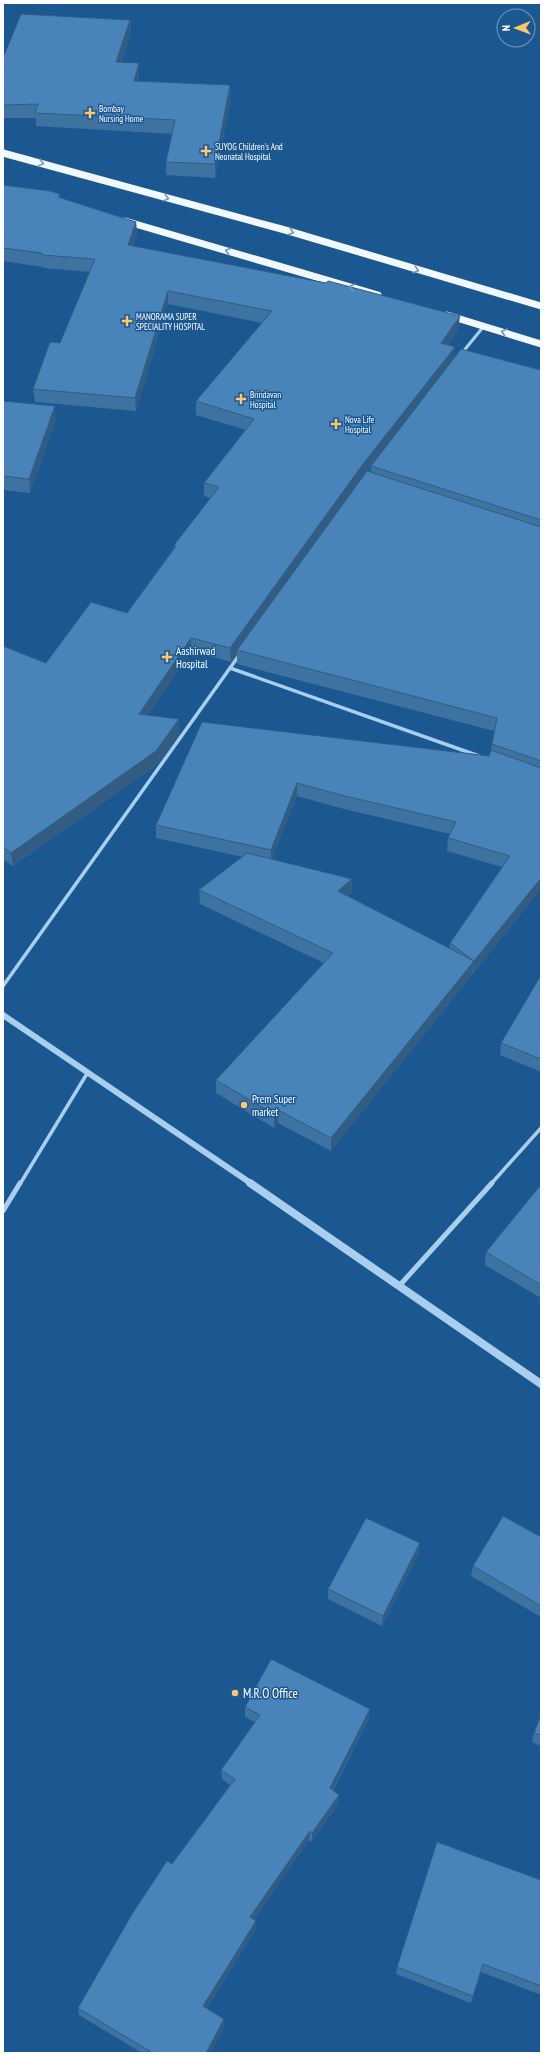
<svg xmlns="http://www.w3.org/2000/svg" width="544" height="2056" viewBox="0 0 544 2056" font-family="'PT Sans Narrow',sans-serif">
	<rect width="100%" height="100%" fill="#1b5891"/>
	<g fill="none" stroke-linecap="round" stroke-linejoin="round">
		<polyline stroke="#aaceee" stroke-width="3" points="462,353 484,326"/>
		<g stroke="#aaceee" stroke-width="3.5">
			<polyline points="230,668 479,756"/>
			<polyline points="3,986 240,654"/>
			<polyline points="20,1184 88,1072"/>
			<polyline points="491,1184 541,1128"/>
		</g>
		<g stroke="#aaceee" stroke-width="5">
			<polyline points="3,1211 20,1183"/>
			<polyline points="400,1285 492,1183"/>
		</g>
		<polyline stroke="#aaceee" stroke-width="6" points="3,1015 252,1184"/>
		<polyline stroke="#aaceee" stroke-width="8" points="250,1183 541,1384"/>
		<g stroke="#f2f8ff" stroke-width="7">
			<polyline points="3,153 285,230 541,306"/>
			<polyline points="125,221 378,295"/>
			<polyline points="447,315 541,344"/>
		</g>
	</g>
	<g fill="#3e72a0" fill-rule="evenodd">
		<polygon points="130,20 131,34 121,62 139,76 138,81 230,85 231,99 215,178 166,175 166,162 172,134 36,126 36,118 3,118 3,58"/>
		<path d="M3,185L60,194V198L136,222L137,235L133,246L458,330L448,345L454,358L541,370V889L473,974H472V975L331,1151L278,1123L274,1128L216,1093V1080L324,963L200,904L199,890L243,857L156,838V825L202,722L489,756L491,750L494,731L237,664V653L231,662L191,651L148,715L180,733L157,765L13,866L3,859V646L46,663L127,613L174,548V545L211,498L204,496V483L246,430L196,415V401L262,323L168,304L136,411L35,402L33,389L60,343L90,272L43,268V267L3,261ZM371,467V472L368,471L370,469ZM297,796L340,808L450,834L448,838L447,851L502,867L450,943L449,949L348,896L352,893V879L272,859Z"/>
		<polygon points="3,401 56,419 30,493 3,490"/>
		<polygon points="541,975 541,1072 500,1055 501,1043"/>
		<polygon points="541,1188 541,1298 485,1265 486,1252"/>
		<polygon points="541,1537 541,1617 471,1576 473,1566"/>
		<polygon points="419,1553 382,1626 328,1599 328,1589"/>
		<polygon points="245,1707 369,1718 333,1791 339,1795 338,1804 312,1842 309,1840 254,1920 256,1921 256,1929 207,2008 225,2026 210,2053 142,2053 79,2015 78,2008 172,1864 230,1785 222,1779 221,1770 255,1722 245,1717"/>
		<polygon points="541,1715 541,1746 532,1742 534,1733"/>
		<polygon points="541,1880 541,1995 481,1972 471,2003 396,1974 397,1967"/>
	</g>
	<g fill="#325c82">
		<polygon points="130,20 131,34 116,75 116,62"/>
		<polygon points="139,63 139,76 134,94 134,81"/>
		<polygon points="230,85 231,99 215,178 215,164"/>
		<polygon points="136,222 137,235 129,258 128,245"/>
		<polygon points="168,291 168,304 136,411 135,398"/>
		<polygon points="460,316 458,330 440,356 441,343"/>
		<polygon points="455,347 454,360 371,466 371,467 237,650 237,653 231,662 230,648 363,464"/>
		<polygon points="55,406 56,419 30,493 29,479"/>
		<polygon points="191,638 191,651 140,728 139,714"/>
		<polygon points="179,719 180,733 157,765 13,866 11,853"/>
		<polygon points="297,783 297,796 271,863 271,850"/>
		<polygon points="541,878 541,889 473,974 474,961"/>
		<polygon points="352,879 352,893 337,904 338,891"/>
		<polygon points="474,961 472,975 331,1151 331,1138"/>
		<polygon points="278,1110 278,1123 274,1128 274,1114"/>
		<polygon points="420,1543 419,1553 382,1626 383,1616"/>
		<polygon points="370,1709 369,1718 329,1797 330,1788"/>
		<polygon points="339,1795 338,1804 312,1842 312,1833"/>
		<polygon points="310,1831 309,1840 251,1925 250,1917"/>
		<polygon points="256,1921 256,1929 204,2014 203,2006"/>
		<polygon points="483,1964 481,1972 471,2003 473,1996"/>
		<polygon points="224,2019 225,2026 210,2053 206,2053"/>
	</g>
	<g fill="#4884ba" stroke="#325c82">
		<polygon points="21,14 130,20 116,62 139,63 134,81 230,85 215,164 166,162 175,120 35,113 38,104 3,105 3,58"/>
		<polygon points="3,185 50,191 60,194 58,197 136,222 128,245 326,283 328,281 460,316 441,343 455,347 363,464 230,648 191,638 139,714 179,719 156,751 11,853 3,847 3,646 46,663 91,602 127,613 176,546 174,545 219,487 204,483 254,419 196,401 272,311 168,291 135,398 33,389 50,342 60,343 95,259 42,255 42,253 3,248"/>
		<polygon points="461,349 541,370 541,520 371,466"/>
		<polygon points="3,401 55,406 29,479 3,476"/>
		<polygon points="367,471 541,527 541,761 492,744 497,718 237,650"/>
		<polygon points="202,722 489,756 491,750 541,768 541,878 474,961 450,943 510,856 448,838 456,822 341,795 297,783 271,850 156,825"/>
		<polygon points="247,853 352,879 338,891 474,961 331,1138 278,1110 274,1114 216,1080 333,953 199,890"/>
		<polygon points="541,975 541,1059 501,1043"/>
		<polygon points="539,1187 541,1188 541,1285 486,1252"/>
		<polygon points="503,1516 541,1537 541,1606 473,1566"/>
		<polygon points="366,1518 420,1543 383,1616 328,1589"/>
		<polygon points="271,1659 370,1709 330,1788 339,1795 312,1833 310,1831 250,1917 256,1921 203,2006 224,2019 206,2053 153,2053 78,2008 132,1914 167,1861 172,1864 235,1779 221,1770 260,1715 245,1707"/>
		<polygon points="541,1715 541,1735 534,1733"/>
		<polygon points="437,1842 541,1880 541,1986 483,1964 473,1996 397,1967"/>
	</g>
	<defs><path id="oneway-chevron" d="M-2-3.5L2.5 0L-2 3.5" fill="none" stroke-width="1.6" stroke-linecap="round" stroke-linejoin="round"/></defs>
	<g stroke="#7198bd">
		<use href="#oneway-chevron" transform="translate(41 163) rotate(15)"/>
		<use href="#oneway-chevron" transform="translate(166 198) rotate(15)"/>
		<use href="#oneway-chevron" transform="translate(291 232) rotate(17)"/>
		<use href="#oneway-chevron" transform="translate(228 251) rotate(-164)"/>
		<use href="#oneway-chevron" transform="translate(416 270) rotate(16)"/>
		<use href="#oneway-chevron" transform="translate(352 287) rotate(-164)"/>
		<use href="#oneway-chevron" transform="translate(504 332) rotate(-162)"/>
	</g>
	<g fill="#ffc768" stroke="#1b5891" stroke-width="1.5">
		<path d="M88 107h4v4h4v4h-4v4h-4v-4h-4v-4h4z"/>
		<path d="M204 145h4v4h4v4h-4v4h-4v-4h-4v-4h4z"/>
		<path d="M125 315h4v4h4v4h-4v4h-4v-4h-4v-4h4z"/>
		<path d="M239 393h4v4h4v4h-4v4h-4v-4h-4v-4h4z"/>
		<path d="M334 418h4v4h4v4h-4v4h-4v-4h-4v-4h4z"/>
		<path d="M165 651h4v4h4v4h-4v4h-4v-4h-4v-4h4z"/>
		<circle cx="244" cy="1105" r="4"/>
		<circle cx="235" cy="1693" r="4"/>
	</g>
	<g text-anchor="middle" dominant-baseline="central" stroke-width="3" stroke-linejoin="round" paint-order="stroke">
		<g font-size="9" fill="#fff" stroke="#1b5891" text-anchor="start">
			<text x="99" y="108">Bombay<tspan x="99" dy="10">Nursing Home</tspan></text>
			<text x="215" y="146">SUYOG Children's And<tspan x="215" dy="10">Neonatal Hospital</tspan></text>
			<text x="136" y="316">MANORAMA SUPER<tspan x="136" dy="10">SPECIALITY HOSPITAL</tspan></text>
			<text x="250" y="394">Brindavan<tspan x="250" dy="10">Hospital</tspan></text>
			<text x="345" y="419">Nova Life<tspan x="345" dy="10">Hospital</tspan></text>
		</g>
		<g font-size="11" fill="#fff" stroke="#1b5891" text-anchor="start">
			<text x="176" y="651">Aashirwad<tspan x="176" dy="13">Hospital</tspan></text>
			<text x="252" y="1099">Prem Super<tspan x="252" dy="13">market</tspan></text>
		</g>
		<g font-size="13" fill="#fff" stroke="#1b5891" text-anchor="start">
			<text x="243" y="1693">M.R.O Office</text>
		</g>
	</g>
	<rect width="544" height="2056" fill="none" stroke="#ffffff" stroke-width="8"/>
	<g transform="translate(516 28) rotate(269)"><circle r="19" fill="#1b5891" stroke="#769bbd"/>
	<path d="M0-3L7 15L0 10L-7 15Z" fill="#ffc768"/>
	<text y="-6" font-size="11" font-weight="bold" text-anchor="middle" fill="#ffffff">N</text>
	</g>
</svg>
